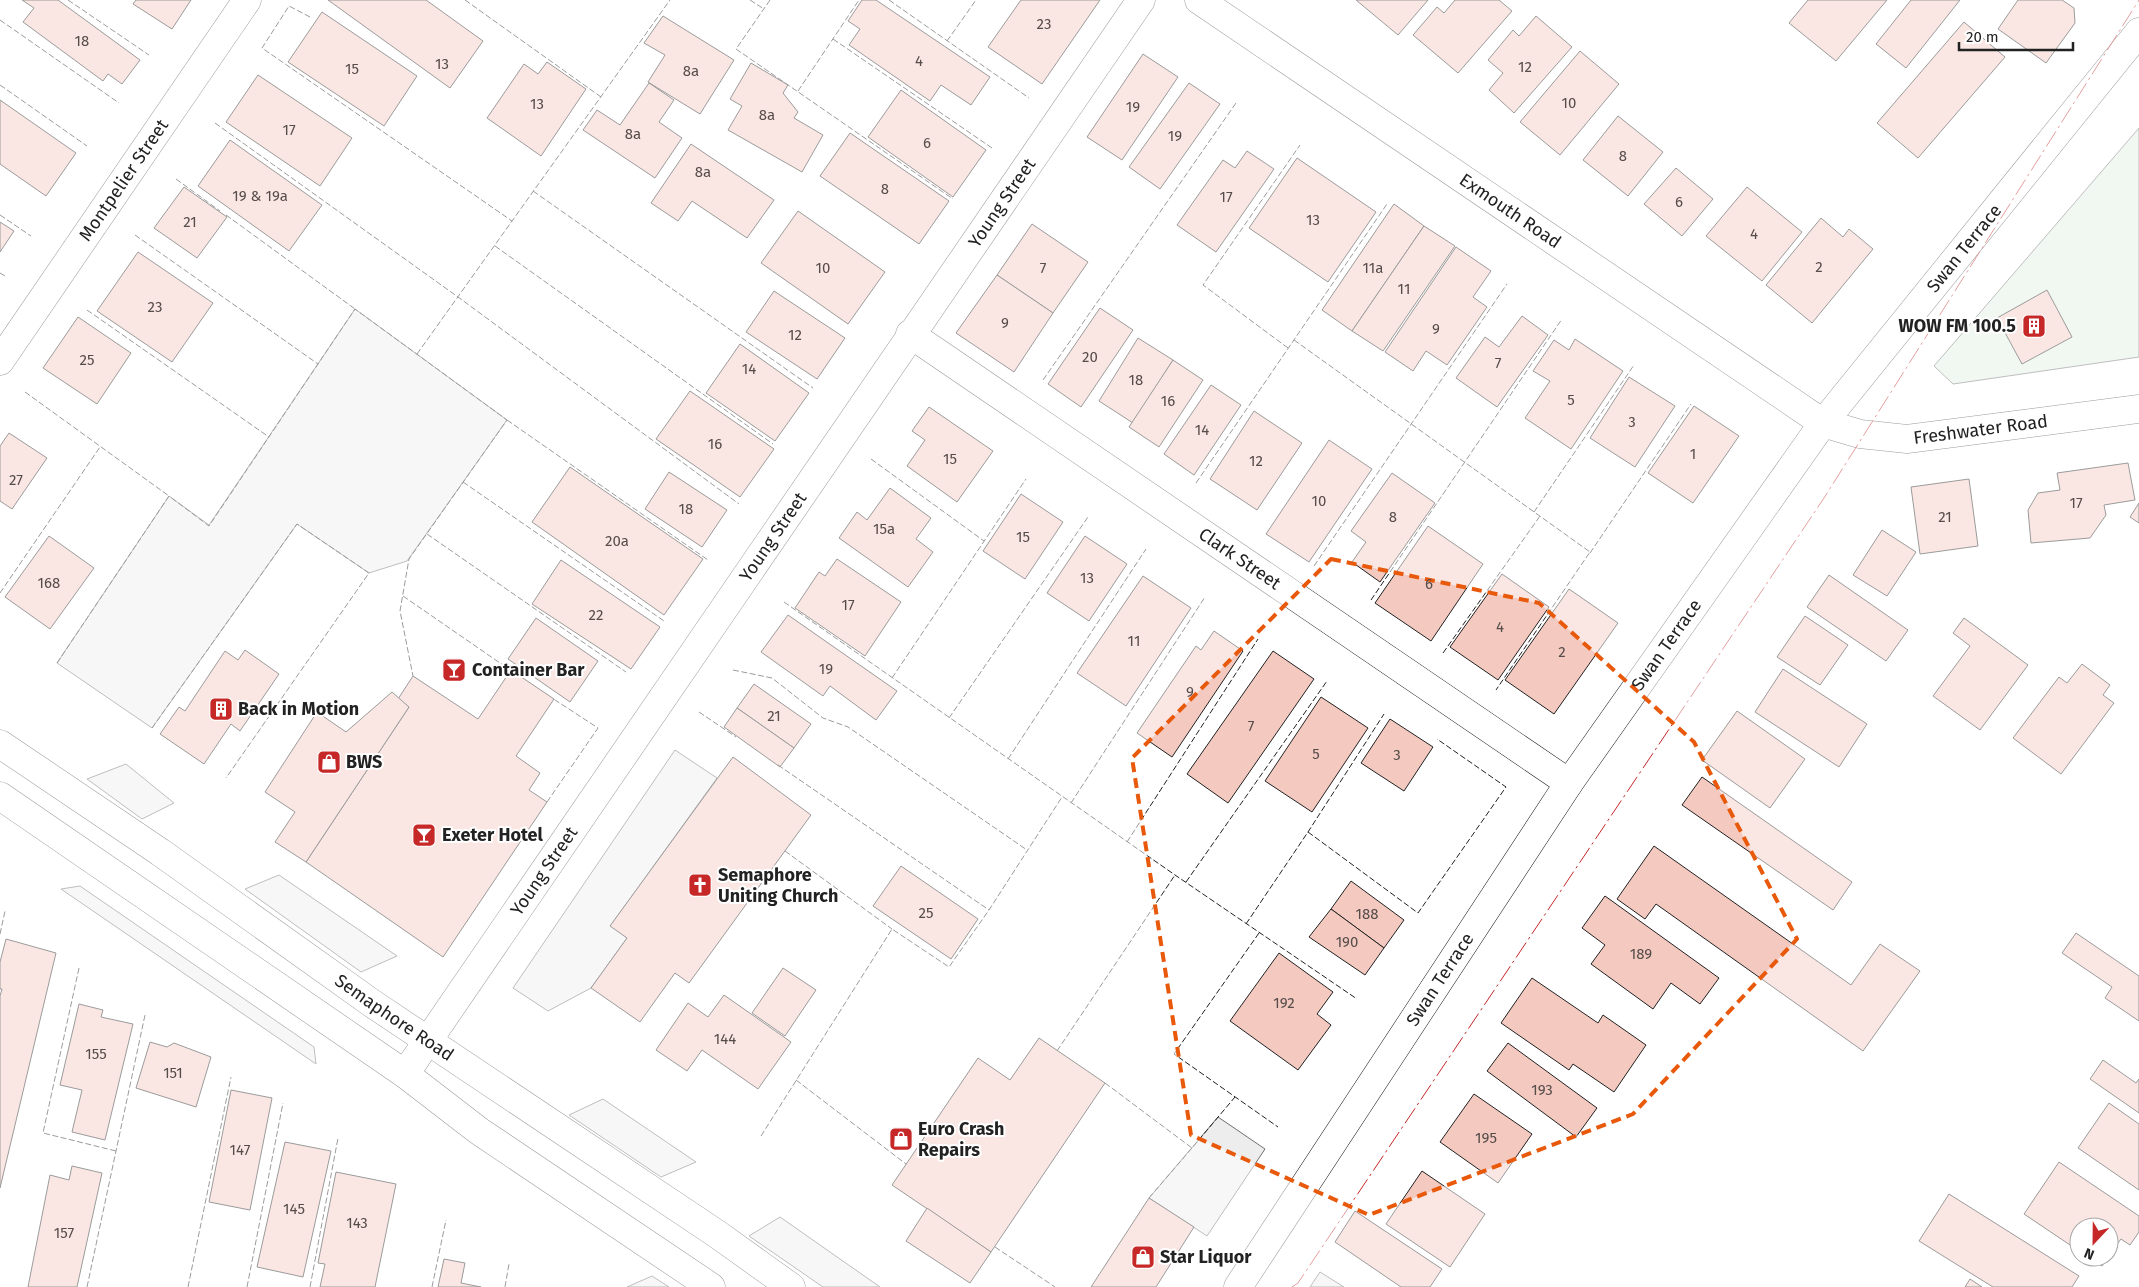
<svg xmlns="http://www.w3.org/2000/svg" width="2139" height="1287" viewBox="0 0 2139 1287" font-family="'Fira Sans',sans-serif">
	<rect width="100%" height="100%" fill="#fff"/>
	<polygon fill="#e0efe3" stroke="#6f6f6f" points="2139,128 2139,357 1953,384 1934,366"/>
	<g fill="#ededed" stroke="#6f6f6f">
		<polygon points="355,309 507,420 407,561 369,573 297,524 152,728 57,663 169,496 209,525"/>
		<polygon points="675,750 717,778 611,925 627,938 591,988 548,1011 513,988"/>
		<polygon points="126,764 174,803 142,819 87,779"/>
		<polygon points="279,875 397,956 361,972 245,889"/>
		<polygon points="80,886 314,1047 316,1064 61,889"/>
		<polygon points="603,1099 696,1162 661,1177 569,1115"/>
		<polygon points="1218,1117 1265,1149 1207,1236 1149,1198"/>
		<polygon points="780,1217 880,1287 823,1287 749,1236"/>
		<polygon points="1320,1272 1344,1287 1310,1287"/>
		<polygon points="652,1276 669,1287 627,1287"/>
	</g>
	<g fill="#f3c9c0" stroke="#222">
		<polygon points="22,0 58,0 140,60 122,84 108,74 103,81 23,22 34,8"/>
		<polygon points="136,0 191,0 172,29 133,4"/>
		<polygon points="328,0 426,0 483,41 450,88"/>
		<polygon points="862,0 876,0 990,77 971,105 941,85 930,101 849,45 860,29 848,21"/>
		<polygon points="1021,0 1100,0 1042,84 988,47"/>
		<polygon points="1356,0 1428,0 1398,35"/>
		<polygon points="1455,0 1499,0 1512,11 1458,73 1413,35 1437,7 1444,13"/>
		<polygon points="1808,0 1887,0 1836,61 1789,23"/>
		<polygon points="1911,0 1960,0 1906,68 1876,44"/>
		<polygon points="2018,0 2062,0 2074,8 2075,23 2046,63 1998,29"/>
		<polygon points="322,12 417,76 384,126 288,62"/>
		<polygon points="663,16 734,60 700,114 648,82 665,55 644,43"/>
		<polygon points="1536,16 1572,47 1514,113 1489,90 1503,73 1488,60 1513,30 1519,36"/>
		<polygon points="1964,22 2005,57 1918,158 1877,123"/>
		<polygon points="1580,51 1619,84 1560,155 1520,122"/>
		<polygon points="1143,54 1178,77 1122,160 1087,137"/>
		<polygon points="547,62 586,89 541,156 487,118 524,64 538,74"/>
		<polygon points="751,63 788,85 783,93 798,112 794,118 823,135 802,172 728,130 742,106 730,99"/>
		<polygon points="258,75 352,138 320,186 226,122"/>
		<polygon points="649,83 674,100 659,122 682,138 655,178 583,130 597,110 620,125"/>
		<polygon points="1189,83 1220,104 1160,189 1129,167"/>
		<polygon points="901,90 986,150 953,197 868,137"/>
		<polygon points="0,100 76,153 46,196 0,164"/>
		<polygon points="1618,116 1663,152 1628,196 1583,160"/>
		<polygon points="850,133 949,201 919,244 820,176"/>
		<polygon points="230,140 322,205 289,251 198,186"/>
		<polygon points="691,144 774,200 747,238 692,201 678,221 651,203"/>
		<polygon points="1247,151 1274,169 1216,252 1177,225 1223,160 1235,168"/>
		<polygon points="1297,158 1376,212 1328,282 1249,228"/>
		<polygon points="1676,168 1713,199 1682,236 1644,204"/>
		<polygon points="184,187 227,217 197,258 154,228"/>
		<polygon points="1747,187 1802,232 1762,281 1706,236"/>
		<polygon points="1394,204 1424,226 1352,331 1322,310"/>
		<polygon points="798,211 885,272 848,324 761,263"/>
		<polygon points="1821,218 1843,237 1849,229 1873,249 1812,323 1766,285"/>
		<polygon points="0,222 14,231 0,252"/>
		<polygon points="1032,224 1088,262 1053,313 997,275"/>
		<polygon points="1424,226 1455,246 1383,351 1352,331"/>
		<polygon points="1456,247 1491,271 1473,297 1487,307 1447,365 1426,351 1413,371 1385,352"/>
		<polygon points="138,252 213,303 172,362 97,311"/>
		<polygon points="997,275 1053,313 1014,372 956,333"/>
		<polygon points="2047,290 2072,337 2022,364 1997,318"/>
		<polygon points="774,291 845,338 817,379 746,332"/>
		<polygon points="1100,308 1133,330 1081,407 1048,384"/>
		<polygon points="1522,316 1548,335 1497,407 1456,378 1485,337 1499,347"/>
		<polygon points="78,317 131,353 97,404 43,368"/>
		<polygon points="1138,338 1173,360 1133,423 1099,401"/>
		<polygon points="1575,339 1623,371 1571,449 1525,418 1550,381 1533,371 1554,340 1569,350"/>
		<polygon points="740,344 809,393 775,441 706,393"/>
		<polygon points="1173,360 1203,380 1159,447 1129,427"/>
		<polygon points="1629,377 1675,406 1635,467 1590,438"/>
		<polygon points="1211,385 1241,405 1194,475 1164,454"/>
		<polygon points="690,391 774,449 740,497 656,439"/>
		<polygon points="1694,406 1739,436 1693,503 1648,473"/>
		<polygon points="929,407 993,451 957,502 907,466 925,440 912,431"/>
		<polygon points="1254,411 1302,443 1257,510 1210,479"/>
		<polygon points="9,433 47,458 12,509 0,501 0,446"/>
		<polygon points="1329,440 1372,469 1309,562 1266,534"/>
		<polygon points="2128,463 2135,500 2104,505 2106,515 2090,538 2031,543 2028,510 2038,493 2060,490 2057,473"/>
		<polygon points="570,467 703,559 664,615 532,522"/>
		<polygon points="669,472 727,510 702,547 645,509"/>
		<polygon points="1392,473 1435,503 1380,582 1352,562 1366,542 1351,531"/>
		<polygon points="1969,479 1978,546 1920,554 1911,487"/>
		<polygon points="890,488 931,518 916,539 933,552 908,587 839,538 857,512 867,520"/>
		<polygon points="1021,494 1063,522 1025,579 983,551"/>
		<polygon points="2139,503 2139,523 2130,517"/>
		<polygon points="1428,526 1483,564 1431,641 1375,603"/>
		<polygon points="1882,530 1916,552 1887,596 1853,575"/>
		<polygon points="49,536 94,568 50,629 5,597"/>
		<polygon points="1085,536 1127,564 1089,621 1047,593"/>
		<polygon points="837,559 901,602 865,656 795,608 819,572 825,576"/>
		<polygon points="561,560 660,627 631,669 532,604"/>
		<polygon points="1502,574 1549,607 1498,680 1450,647"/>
		<polygon points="1829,575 1908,630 1886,661 1807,607"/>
		<polygon points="1143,576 1191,608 1126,706 1077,673"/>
		<polygon points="1569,589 1618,623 1554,714 1505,680"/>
		<polygon points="788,615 897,691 876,720 830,686 823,696 761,652"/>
		<polygon points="1805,616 1848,645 1820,685 1777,657"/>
		<polygon points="536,618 598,661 570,702 508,659"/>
		<polygon points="1964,618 2028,665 1980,730 1933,696 1970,646 1953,633"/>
		<polygon points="1214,631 1243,651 1172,757 1137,733 1196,646 1201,650"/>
		<polygon points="245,650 279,674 240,731 231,724 204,764 160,734 179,707 185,711 225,651 238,660"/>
		<polygon points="1273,651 1314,679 1228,803 1187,774"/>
		<polygon points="2082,664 2110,685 2103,695 2114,703 2061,774 2013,738 2059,677 2067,683"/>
		<polygon points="1783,669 1867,724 1839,767 1755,712"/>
		<polygon points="511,670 554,699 516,756 540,773 529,790 547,802 443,957 306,862 409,707 398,699 413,676 478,719"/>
		<polygon points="754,684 811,724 794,748 737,708"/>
		<polygon points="392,692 409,707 306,862 275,842 295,812 265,792 317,712 346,732"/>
		<polygon points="1321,697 1368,728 1312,812 1265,781"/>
		<polygon points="737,708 794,748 780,767 724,727"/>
		<polygon points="1737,711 1805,759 1770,808 1702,760"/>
		<polygon points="1390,719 1433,747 1404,791 1361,763"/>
		<polygon points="733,757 811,815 689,983 675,973 640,1022 591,988 627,938 610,926"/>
		<polygon points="1702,777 1852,882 1833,910 1682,805"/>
		<polygon points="1654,846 1851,985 1880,944 1920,971 1863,1051 1656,904 1645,919 1617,899"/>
		<polygon points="901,866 978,919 951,959 873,906"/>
		<polygon points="1351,881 1404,920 1384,948 1331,909"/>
		<polygon points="1605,896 1719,978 1700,1004 1671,983 1653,1009 1591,964 1605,945 1582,928"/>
		<polygon points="1331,909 1384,948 1365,975 1309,937"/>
		<polygon points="2076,933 2139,976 2139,1021 2105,998 2112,987 2062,953"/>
		<polygon points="6,939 56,953 0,1188 0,996 2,989 0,989 0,962"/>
		<polygon points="1279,953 1333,992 1317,1014 1331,1025 1298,1070 1230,1021"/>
		<polygon points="783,968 816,990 785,1036 752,1013"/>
		<polygon points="1532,978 1598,1023 1603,1015 1646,1045 1614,1092 1573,1064 1569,1070 1501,1023"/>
		<polygon points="724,995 791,1042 758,1089 702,1050 687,1071 656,1050 688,1003 708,1017"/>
		<polygon points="79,1004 103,1010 101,1017 133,1024 105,1140 72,1132 82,1090 60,1085"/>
		<polygon points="1039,1038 1105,1083 991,1252 892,1185 978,1058 1010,1080"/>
		<polygon points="150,1042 167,1047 174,1043 211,1057 196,1107 136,1088"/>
		<polygon points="1508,1043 1597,1108 1576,1137 1487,1071"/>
		<polygon points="2103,1060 2136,1083 2139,1079 2139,1113 2090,1079"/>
		<polygon points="231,1090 272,1098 250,1210 209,1202"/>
		<polygon points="1474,1094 1532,1134 1498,1183 1440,1142"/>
		<polygon points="2109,1103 2139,1124 2139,1190 2078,1148"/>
		<polygon points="285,1142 331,1151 303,1277 257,1267"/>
		<polygon points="2059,1162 2139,1216 2139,1232 2130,1245 2121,1239 2109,1255 2109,1227 2079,1227 2079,1251 2024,1214"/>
		<polygon points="72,1166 102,1173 77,1287 28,1287 50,1175 69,1180"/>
		<polygon points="1422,1171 1485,1214 1450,1267 1386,1224"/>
		<polygon points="336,1172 396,1184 375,1287 320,1287 325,1264 318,1263"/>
		<polygon points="1949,1194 2079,1276 2072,1287 1993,1287 1919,1241"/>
		<polygon points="1149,1198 1194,1227 1156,1287 1091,1287"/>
		<polygon points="927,1208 991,1252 970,1283 906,1241"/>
		<polygon points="1355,1211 1442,1269 1430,1287 1401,1287 1335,1242"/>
		<polygon points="2088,1257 2108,1257 2102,1266"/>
		<polygon points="444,1259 465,1263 461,1283 481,1287 438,1287"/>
		<polygon points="1970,1279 1982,1287 1965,1287"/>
	</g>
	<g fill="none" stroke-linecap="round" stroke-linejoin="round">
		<g stroke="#222" stroke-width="29">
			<g id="street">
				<path id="s1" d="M1199,0L1823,423L1860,434L1907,439L2139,409"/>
				<path id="s2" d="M910,334L1569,783"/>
				<path id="s3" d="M0,361L247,0"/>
				<path id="s4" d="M405,1074L1141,0"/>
			</g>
		</g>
		<g stroke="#222" stroke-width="29">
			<g id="secondary">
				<path id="s5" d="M0,744L160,852L373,1004L717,1234L791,1287"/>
				<polyline points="0,796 405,1074 479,1131 711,1287"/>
				<path id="s6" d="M1238,1287L1569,783L1823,423L2139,32"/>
			</g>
		</g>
		<use href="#street" stroke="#fff" stroke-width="28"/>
		<use href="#secondary" stroke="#fff" stroke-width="28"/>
		<g stroke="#222" stroke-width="1" stroke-dasharray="6 2.5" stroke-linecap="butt">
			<polyline points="68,0 149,55"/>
			<polyline points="465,0 601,97"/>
			<polyline points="750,0 764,9"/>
			<polyline points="770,0 736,49 953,199"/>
			<polyline points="889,0 1029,98"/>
			<polyline points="310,17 289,6 262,48 512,221"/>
			<polyline points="0,20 119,103"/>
			<polyline points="833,39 992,148"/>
			<polyline points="947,41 976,0"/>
			<polyline points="0,85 87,146"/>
			<polyline points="798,91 859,0"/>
			<polyline points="215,123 458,297 739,504"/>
			<polyline points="176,179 220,211"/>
			<polyline points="533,191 813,388"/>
			<polyline points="0,215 31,236"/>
			<polyline points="226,215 355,309"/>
			<polyline points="135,235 318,364"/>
			<polyline points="495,246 773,444"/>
			<polyline points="0,273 5,276"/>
			<polyline points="87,310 269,437"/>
			<polyline points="1294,340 1590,552 1496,690"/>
			<polyline points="1288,348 1203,285 1300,145"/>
			<polyline points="417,354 670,0"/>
			<polyline points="1043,380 1236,103"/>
			<polyline points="25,392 169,496"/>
			<polyline points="507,420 708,560"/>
			<polyline points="871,459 984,541"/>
			<polyline points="463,482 664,621"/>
			<polyline points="1196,483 1387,204"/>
			<polyline points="1534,512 1634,365"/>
			<polyline points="427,534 626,672"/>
			<polyline points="1590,553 1691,404"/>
			<polyline points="1314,566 1507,284"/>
			<polyline points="0,593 100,447"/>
			<polyline points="403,596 513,672"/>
			<polyline points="1371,600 1562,319"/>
			<polyline points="784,602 1175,875 1357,999"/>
			<polyline points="1443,653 1540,516"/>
			<polyline points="57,663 169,496 209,526 355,309 507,420 409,559 400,611 413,676"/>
			<polyline points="733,670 772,678 823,718 848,727 1027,850"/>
			<polyline points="892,678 1026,479"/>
			<polyline points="699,712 736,737"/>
			<polyline points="949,718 1088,517"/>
			<polyline points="152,728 297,524 369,573 226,778"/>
			<polyline points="1008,759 1146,549"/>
			<polyline points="778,765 989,910"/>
			<polyline points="547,802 598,728 552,698"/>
			<polyline points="1071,803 1205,597"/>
			<polyline points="1308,832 1418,913 1506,787 1437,739"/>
			<polyline points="1127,842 1258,639"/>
			<polyline points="785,851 892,929"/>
			<polyline points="1186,882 1327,681"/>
			<polyline points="1246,924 1308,832 1384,714"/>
			<polyline points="1259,933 1174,1054 1278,1127"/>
			<polyline points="0,934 5,911"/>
			<polyline points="79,968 43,1133 116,1151"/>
			<polyline points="1057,1051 1175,875"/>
			<polyline points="796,1080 906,1164"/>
			<polyline points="1105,1083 1192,1148 1235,1097"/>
			<polyline points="761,1136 892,929 949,967 989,910 1062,797"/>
			<polyline points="1149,1198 1192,1148"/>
			<polyline points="995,1247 1055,1287"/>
			<polyline points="87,1287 145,1015"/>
			<polyline points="188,1287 231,1077"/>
			<polyline points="247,1287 283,1103"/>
			<polyline points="310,1287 338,1138"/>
			<polyline points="432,1287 446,1220"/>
			<polyline points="505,1287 509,1264"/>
		</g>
		<polyline stroke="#c62828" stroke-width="1" stroke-dasharray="18 4 2.5 4" stroke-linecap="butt" points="1292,1287 1298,1283 1824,498 2139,0"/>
	</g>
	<path d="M0 0H2139V1287H0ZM1331,559L1539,603L1694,742L1797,939L1633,1114L1369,1215L1191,1135L1132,758Z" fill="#fff" fill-opacity=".55" fill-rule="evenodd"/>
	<path fill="none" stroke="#e8590c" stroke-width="4" stroke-dasharray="10 6" stroke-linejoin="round" d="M1331,559L1539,603L1694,742L1797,939L1633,1114L1369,1215L1191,1135L1132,758Z"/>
	<defs>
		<g id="building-square" transform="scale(1.25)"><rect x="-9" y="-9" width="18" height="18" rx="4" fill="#c62828" stroke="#fff"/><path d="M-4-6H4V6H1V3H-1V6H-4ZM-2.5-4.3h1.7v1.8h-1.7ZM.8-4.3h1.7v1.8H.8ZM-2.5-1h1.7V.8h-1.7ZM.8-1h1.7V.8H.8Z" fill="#fff"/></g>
		<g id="bar-square" transform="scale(1.25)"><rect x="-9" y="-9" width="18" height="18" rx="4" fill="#c62828" stroke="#fff"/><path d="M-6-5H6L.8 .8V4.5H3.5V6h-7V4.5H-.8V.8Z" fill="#fff"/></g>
		<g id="shop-square" transform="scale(1.25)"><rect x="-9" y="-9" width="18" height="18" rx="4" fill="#c62828" stroke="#fff"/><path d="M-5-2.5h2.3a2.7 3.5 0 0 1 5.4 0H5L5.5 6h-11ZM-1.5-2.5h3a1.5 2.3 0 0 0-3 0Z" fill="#fff"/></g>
		<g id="church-square" transform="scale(1.25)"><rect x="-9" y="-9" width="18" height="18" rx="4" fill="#c62828" stroke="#fff"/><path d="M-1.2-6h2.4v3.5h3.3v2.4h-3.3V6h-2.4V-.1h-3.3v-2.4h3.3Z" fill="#fff"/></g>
	</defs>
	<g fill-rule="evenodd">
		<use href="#building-square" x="2034" y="326"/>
		<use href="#bar-square" x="454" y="670"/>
		<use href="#building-square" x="221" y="709"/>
		<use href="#shop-square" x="329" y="762"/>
		<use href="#bar-square" x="424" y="835"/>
		<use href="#church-square" x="700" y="885"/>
		<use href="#shop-square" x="901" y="1139"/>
		<use href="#shop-square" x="1143" y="1257"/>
	</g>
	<g text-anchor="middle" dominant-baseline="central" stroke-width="4" stroke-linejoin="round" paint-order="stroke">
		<g font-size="15" fill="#564c4a">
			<text x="1044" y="24">23</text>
			<text x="82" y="41">18</text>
			<text x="919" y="61">4</text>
			<text x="442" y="64">13</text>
			<text x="1525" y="67">12</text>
			<text x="352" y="69">15</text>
			<text x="691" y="71">8a</text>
			<text x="1569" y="103">10</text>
			<text x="537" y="104">13</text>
			<text x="1133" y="107">19</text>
			<text x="767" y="115">8a</text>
			<text x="289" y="130">17</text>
			<text x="633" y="134">8a</text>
			<text x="1175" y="136">19</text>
			<text x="927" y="143">6</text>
			<text x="1623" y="156">8</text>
			<text x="703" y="172">8a</text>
			<text x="885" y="189">8</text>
			<text x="260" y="196">19 &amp; 19a</text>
			<text x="1226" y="197">17</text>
			<text x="1679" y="202">6</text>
			<text x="1313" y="220">13</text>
			<text x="190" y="222">21</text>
			<text x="1754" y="234">4</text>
			<text x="1819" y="267">2</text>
			<text x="823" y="268">10</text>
			<text x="1043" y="268">7</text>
			<text x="1373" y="268">11a</text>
			<text x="1404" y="289">11</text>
			<text x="155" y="307">23</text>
			<text x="1005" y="323">9</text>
			<text x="1436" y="329">9</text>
			<text x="795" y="335">12</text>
			<text x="1090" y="357">20</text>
			<text x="87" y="360">25</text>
			<text x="1498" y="363">7</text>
			<text x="749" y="369">14</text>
			<text x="1136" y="380">18</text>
			<text x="1571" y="400">5</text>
			<text x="1168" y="401">16</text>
			<text x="1632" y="422">3</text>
			<text x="1202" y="430">14</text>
			<text x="715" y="444">16</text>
			<text x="1693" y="454">1</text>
			<text x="950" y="459">15</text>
			<text x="1256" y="461">12</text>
			<text x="16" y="480">27</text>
			<text x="1319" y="501">10</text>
			<text x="2076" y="503">17</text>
			<text x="686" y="509">18</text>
			<text x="1393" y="517">8</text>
			<text x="1945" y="517">21</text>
			<text x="884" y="529">15a</text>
			<text x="1023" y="537">15</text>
			<text x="617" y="541">20a</text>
			<text x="1087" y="578">13</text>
			<text x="49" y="583">168</text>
			<text x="1429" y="584">6</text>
			<text x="848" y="605">17</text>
			<text x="596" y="615">22</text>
			<text x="1500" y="627">4</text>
			<text x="1134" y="641">11</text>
			<text x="1562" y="652">2</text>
			<text x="826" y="669">19</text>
			<text x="1190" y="692">9</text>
			<text x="774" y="716">21</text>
			<text x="1251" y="726">7</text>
			<text x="1316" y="754">5</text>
			<text x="1397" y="755">3</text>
			<text x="926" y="913">25</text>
			<text x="1367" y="914">188</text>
			<text x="1347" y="942">190</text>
			<text x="1641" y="954">189</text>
			<text x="1284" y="1003">192</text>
			<text x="725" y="1039">144</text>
			<text x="96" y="1054">155</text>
			<text x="173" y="1073">151</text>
			<text x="1542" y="1090">193</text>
			<text x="1486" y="1138">195</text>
			<text x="240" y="1150">147</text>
			<text x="294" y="1209">145</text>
			<text x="357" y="1223">143</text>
			<text x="64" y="1233">157</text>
		</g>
		<g font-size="18" fill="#222" stroke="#fff">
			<text stroke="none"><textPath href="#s3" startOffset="219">Montpelier Street</textPath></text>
			<text stroke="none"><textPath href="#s4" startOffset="1056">Young Street</textPath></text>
			<text stroke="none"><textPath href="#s1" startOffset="376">Exmouth Road</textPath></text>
			<text stroke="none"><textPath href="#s6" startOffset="1268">Swan Terrace</textPath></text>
			<text stroke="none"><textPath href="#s1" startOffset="914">Freshwater Road</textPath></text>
			<text stroke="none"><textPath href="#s4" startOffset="651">Young Street</textPath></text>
			<text stroke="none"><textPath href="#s2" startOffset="399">Clark Street</textPath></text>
			<text stroke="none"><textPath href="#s6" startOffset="772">Swan Terrace</textPath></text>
			<text stroke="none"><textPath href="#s4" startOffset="246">Young Street</textPath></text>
			<text stroke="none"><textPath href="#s6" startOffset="368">Swan Terrace</textPath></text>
			<text stroke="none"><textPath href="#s5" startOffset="480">Semaphore Road</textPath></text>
		</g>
		<g font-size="18" font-weight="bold" fill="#222" stroke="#fff" text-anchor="start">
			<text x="2016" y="326" text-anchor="end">WOW FM 100.5</text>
			<text x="472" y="670">Container Bar</text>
			<text x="238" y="709">Back in Motion</text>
			<text x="346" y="762">BWS</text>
			<text x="442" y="835">Exeter Hotel</text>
			<text x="718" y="875">Semaphore<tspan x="718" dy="21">Uniting Church</tspan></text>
			<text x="918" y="1129">Euro Crash<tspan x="918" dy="21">Repairs</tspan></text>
			<text x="1160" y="1257">Star Liquor</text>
		</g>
	</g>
	<g transform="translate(2094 1242) rotate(202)"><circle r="24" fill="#ffffff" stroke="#a7a7a7"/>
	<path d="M0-4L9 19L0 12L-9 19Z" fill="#c62828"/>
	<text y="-8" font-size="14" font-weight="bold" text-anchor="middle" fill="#222222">N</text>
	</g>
	<path d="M1959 42v8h114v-8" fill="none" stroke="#222222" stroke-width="2.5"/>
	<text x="1966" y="42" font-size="15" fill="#222222" stroke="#ffffff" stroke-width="4" paint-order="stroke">20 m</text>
</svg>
